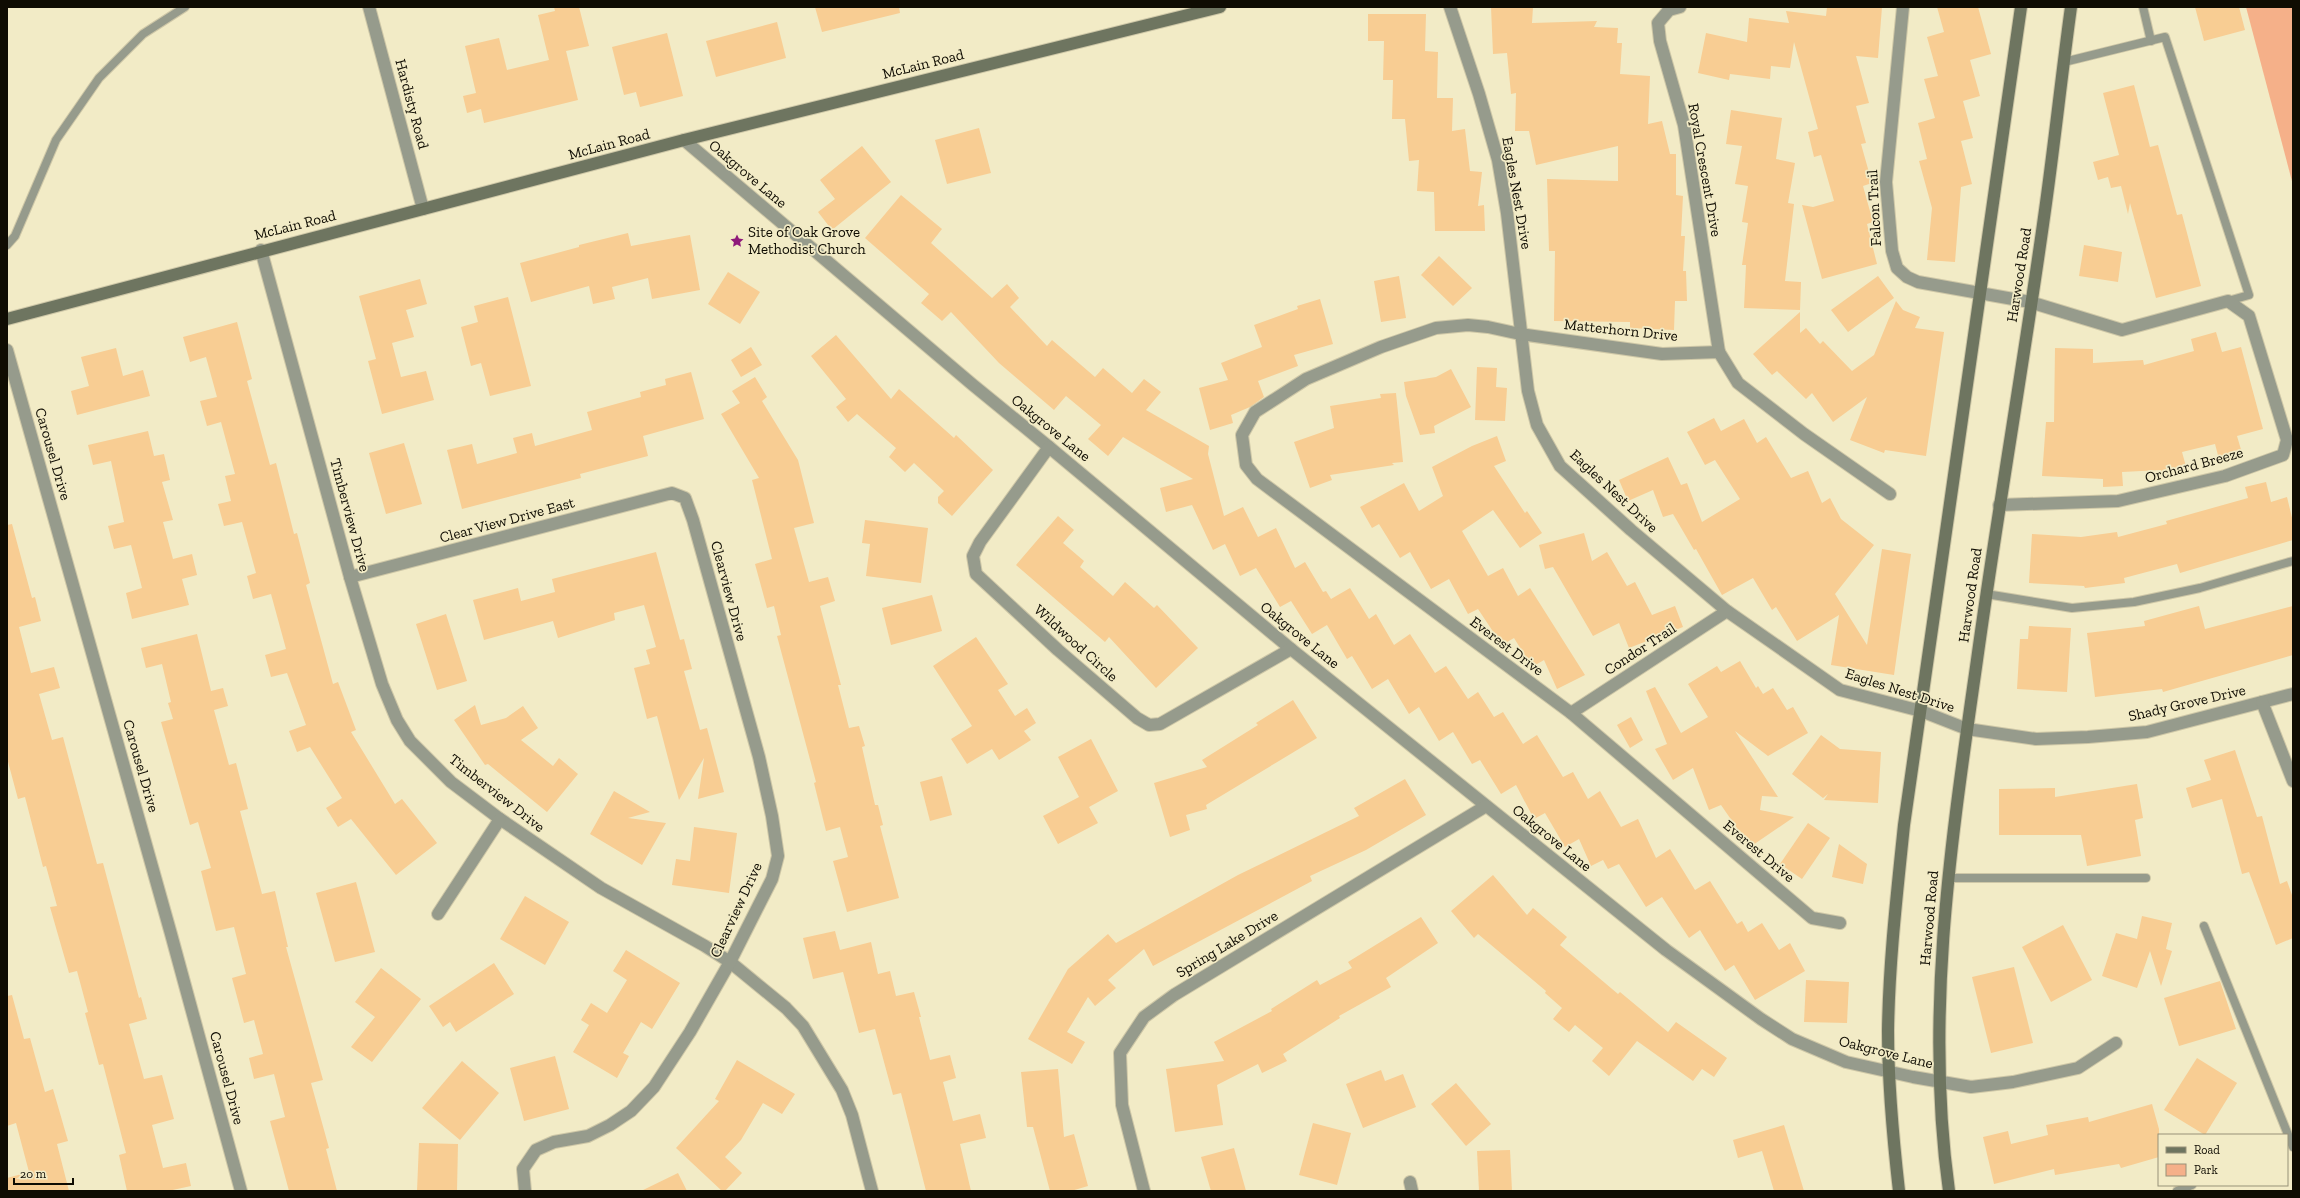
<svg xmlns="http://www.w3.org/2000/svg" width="2300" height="1198" viewBox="0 0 2300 1198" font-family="'Zilla Slab',serif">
	<rect width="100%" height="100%" fill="#f2ebc6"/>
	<polygon fill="#f5b089" points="2246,7 2293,7 2293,185"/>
	<g fill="#f8cd93">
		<polygon points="554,7 579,7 589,46 566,51 578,100 484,123 481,109 467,113 463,96 476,93 465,46 499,38 507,70 549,60 538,15 555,11"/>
		<polygon points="815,7 899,7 900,13 822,32"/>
		<polygon points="1491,7 1533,7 1532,23 1597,21 1594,27 1618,28 1617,43 1622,43 1620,74 1650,76 1648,124 1662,121 1670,154 1676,154 1676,195 1683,196 1681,236 1685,236 1683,271 1686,271 1687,301 1675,301 1674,330 1630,328 1630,322 1554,321 1555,251 1549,251 1547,179 1618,181 1618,146 1536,165 1529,131 1515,131 1516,93 1511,94 1507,53 1493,54"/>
		<polygon points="1827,7 1882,7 1878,58 1856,56 1869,103 1856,106 1866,143 1861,144 1872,183 1863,186 1873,222 1867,224 1877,264 1822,279 1802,205 1813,207 1834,201 1821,155 1814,157 1808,132 1818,129 1794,42 1790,68 1771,66 1770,79 1730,74 1729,80 1698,73 1706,33 1747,42 1749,18 1789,23 1786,11 1826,16"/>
		<polygon points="1937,7 1978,7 1991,54 1970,60 1980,96 1963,101 1973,138 1961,141 1972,184 1961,187 1955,262 1927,260 1932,208 1919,161 1927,159 1918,123 1935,118 1924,79 1938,76 1927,37 1944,32"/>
		<polygon points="2195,7 2239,7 2245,30 2204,41"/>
		<polygon points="1368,14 1426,14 1425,51 1438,52 1437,98 1453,98 1452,131 1465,129 1470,171 1482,172 1478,206 1484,205 1485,231 1435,231 1434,192 1417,191 1419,160 1409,161 1405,119 1392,119 1393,80 1383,80 1384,41 1368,41"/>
		<polygon points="777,22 786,58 716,77 706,41"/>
		<polygon points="667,33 683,96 640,107 636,92 624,95 612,47"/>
		<polygon points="2134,85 2150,147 2158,145 2177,215 2182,214 2201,286 2156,298 2130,203 2128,214 2121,186 2111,188 2108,177 2098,180 2093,162 2119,155 2103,93"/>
		<polygon points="1731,110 1782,118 1776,159 1795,163 1788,203 1794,204 1785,281 1801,282 1800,310 1744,308 1746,265 1742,265 1748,223 1742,222 1748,186 1735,184 1742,146 1726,144"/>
		<polygon points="979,128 991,173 947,184 935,140"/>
		<polygon points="862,146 891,182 832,230 818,212 835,199 820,180"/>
		<polygon points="901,195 942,229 931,243 992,298 1007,284 1019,298 1010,307 1047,346 1052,340 1095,377 1103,368 1132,393 1144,379 1161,392 1146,410 1209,446 1208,454 1224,516 1243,507 1258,537 1276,528 1295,568 1305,562 1323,592 1326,591 1331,599 1350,588 1369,619 1376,614 1394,645 1410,634 1435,673 1446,666 1468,699 1478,692 1494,717 1503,712 1523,744 1537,735 1563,777 1573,772 1588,799 1600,791 1621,827 1638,819 1656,858 1670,849 1695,890 1710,881 1737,924 1742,921 1748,932 1762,923 1779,950 1790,943 1805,971 1755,1000 1734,965 1725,971 1700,930 1689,938 1662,897 1646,907 1619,864 1608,869 1603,860 1591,866 1579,839 1565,847 1545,813 1534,819 1516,785 1501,794 1480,760 1472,764 1453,732 1439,741 1419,707 1409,714 1388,679 1372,689 1352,656 1347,659 1327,625 1312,634 1291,601 1280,607 1256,568 1240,576 1225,544 1213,550 1192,505 1166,512 1160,488 1193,479 1123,437 1108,456 1088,439 1101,425 1066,396 1054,410 999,363 951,312 942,321 921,303 929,294 865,238"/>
		<polygon points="628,233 631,246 690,235 700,290 652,299 648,278 612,287 615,299 593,304 589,286 531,302 520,263 579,247 579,245"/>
		<polygon points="2084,245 2122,252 2118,282 2079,276"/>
		<polygon points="1439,256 1472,288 1453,306 1421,275"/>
		<polygon points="728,272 760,292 740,324 708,304"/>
		<polygon points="1399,276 1406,318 1381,322 1374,281"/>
		<polygon points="1878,276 1894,298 1848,332 1831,310"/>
		<polygon points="420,279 427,304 406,310 414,337 392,343 401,377 426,371 434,400 382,414 368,361 376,359 359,296"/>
		<polygon points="508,297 531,386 490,396 481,363 471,366 461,327 478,322 474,306"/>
		<polygon points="1320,299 1333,344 1294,355 1298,366 1258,381 1264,397 1250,407 1231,415 1233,423 1210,430 1199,388 1228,380 1221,363 1262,347 1254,325 1298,309 1297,306"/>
		<polygon points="1896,301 1903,310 1920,317 1915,328 1944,332 1926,456 1885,450 1884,453 1850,440 1867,397 1833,422 1812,393 1806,399 1777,371 1772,375 1753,354 1800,312 1800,333 1806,328 1820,344 1823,341 1852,371 1874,355"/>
		<polygon points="237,322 252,379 247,381 270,465 276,463 294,534 297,533 310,583 306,585 333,684 338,682 356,730 351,732 395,804 402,799 437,843 396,875 351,819 338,827 326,808 342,798 310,747 297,752 289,731 306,725 287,673 271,677 265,655 286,649 271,594 253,599 247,576 256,573 242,522 224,526 218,504 231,501 225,476 235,474 221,422 207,426 200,401 217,397 206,357 190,362 183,337"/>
		<polygon points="2216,332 2222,352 2241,347 2263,429 2237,436 2242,453 2219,459 2215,444 2182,452 2187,470 2162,476 2161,470 2122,472 2123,486 2103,487 2103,479 2042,476 2046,422 2054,422 2055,348 2093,349 2093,363 2143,360 2144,365 2194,351 2191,339"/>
		<polygon points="836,335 891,399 899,389 954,438 956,435 993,470 952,516 938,503 938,497 944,491 914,463 905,472 889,457 896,448 857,414 848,422 836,407 846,399 811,356"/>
		<polygon points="751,347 762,365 741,377 731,360"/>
		<polygon points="116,348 123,376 143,370 150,396 77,415 71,391 89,386 81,357"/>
		<polygon points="1477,367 1497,368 1496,387 1507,388 1505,421 1475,420"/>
		<polygon points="1451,369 1471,407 1434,426 1435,433 1420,435 1406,396 1404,382 1436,377"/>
		<polygon points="691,372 704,419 643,436 648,456 580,474 581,478 462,509 447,450 472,444 477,464 517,453 513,438 532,433 535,446 592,430 587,412 641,397 640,392 666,385 665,379"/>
		<polygon points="755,377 767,397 762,401 798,460 814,523 794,528 809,582 828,577 835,601 820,606 841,685 838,685 849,728 859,726 865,746 862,747 875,805 878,805 883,825 880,826 899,898 847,912 833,861 848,857 840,827 826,831 814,783 816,782 777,636 781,635 774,606 767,608 755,564 772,559 752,480 759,478 721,414 740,403 732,391"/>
		<polygon points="1396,393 1403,462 1392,463 1394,465 1330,475 1332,480 1310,488 1294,442 1334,428 1330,406 1381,398 1380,394"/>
		<polygon points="1714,418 1721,431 1744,419 1757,443 1766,437 1791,478 1808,471 1822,503 1830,498 1841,519 1874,545 1835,594 1867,645 1882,549 1911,554 1894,675 1831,665 1839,615 1797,641 1776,607 1772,610 1753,578 1722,595 1696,549 1694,550 1673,514 1663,517 1653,490 1628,501 1619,480 1668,457 1681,485 1687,483 1702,522 1740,499 1715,460 1705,465 1687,432"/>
		<polygon points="148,431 154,456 164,454 170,480 162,482 173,520 163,522 173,559 192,554 197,575 182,579 189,605 132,619 126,593 142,588 131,545 114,549 108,526 124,522 111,461 93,465 88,445"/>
		<polygon points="1497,436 1506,461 1494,466 1525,513 1527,511 1542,533 1520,548 1493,510 1462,531 1488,576 1503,568 1518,596 1530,588 1585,675 1557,689 1544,660 1532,667 1514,638 1502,645 1478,609 1468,614 1449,579 1431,589 1410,552 1400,558 1379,524 1372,528 1360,507 1404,483 1419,511 1443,496 1432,467 1472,446"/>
		<polygon points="404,443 422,504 386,514 369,453"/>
		<polygon points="2266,482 2271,502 2287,497 2293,522 2293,540 2180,573 2177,564 2124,578 2125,583 2085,588 2084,586 2029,583 2032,534 2081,537 2117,532 2118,537 2167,524 2166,521 2248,498 2245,487"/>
		<polygon points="1058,516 1074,530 1063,543 1084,561 1080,567 1113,596 1125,582 1154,608 1157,605 1198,648 1156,688 1109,637 1105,642 1016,565"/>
		<polygon points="865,520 928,528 921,583 866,576 870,544 862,543"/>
		<polygon points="12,524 32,598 35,597 41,621 19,627 31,673 54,667 60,688 39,694 52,740 63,737 97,864 103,863 139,998 141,997 147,1019 129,1024 144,1079 162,1075 174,1119 152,1125 163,1168 186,1163 191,1186 168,1191 127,1191 119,1155 126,1153 103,1064 99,1065 85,1013 88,1012 77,971 69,973 50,907 57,906 46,866 43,867 25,797 18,799 7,758 7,525"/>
		<polygon points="1584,533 1592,561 1607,552 1627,586 1635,582 1652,615 1675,606 1683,627 1629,648 1619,623 1593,636 1553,567 1545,569 1539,545"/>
		<polygon points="656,552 680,640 684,639 692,669 684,671 700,730 707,728 724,792 698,799 704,758 679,800 657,716 647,719 634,668 650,664 646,650 656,647 644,605 614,613 615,620 558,638 553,621 484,640 473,600 518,588 521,601 555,592 552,579"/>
		<polygon points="932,595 942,631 891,645 882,608"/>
		<polygon points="2199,606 2205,629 2293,606 2293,655 2163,692 2162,689 2095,697 2087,633 2145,626 2144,621"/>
		<polygon points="446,614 467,681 437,690 416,624"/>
		<polygon points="2029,626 2071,628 2067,692 2017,689 2020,639 2028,639"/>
		<polygon points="197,634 211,691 223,688 228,706 214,710 229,765 236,763 248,809 240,811 262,894 275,891 288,947 286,947 323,1080 311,1083 329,1148 326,1149 337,1191 289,1191 270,1121 285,1117 274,1074 254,1079 249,1058 263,1054 254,1020 244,1023 232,978 246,974 234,927 216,931 201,871 211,868 198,822 190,825 161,722 173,719 168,703 171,702 162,664 146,668 141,648"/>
		<polygon points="976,637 1008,684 998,690 1015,716 1027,708 1036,723 1024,731 1031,740 999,760 992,749 967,764 951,739 972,726 933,666"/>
		<polygon points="1740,661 1756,688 1758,686 1763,694 1773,688 1787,710 1793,707 1808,733 1768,756 1735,731 1778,797 1762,796 1760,810 1794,817 1750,847 1721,805 1709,810 1693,768 1673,780 1655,749 1667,744 1646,691 1655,687 1681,733 1708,717 1688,684 1717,666 1721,672"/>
		<polygon points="1293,700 1317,738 1206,805 1207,809 1186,815 1190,830 1170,837 1154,783 1207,767 1202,760 1258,725 1256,723"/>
		<polygon points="475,705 481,725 506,718 523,706 538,728 521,740 553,766 559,758 578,774 547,812 488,764 485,765 454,720"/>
		<polygon points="1631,717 1643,740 1630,748 1617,725"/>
		<polygon points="1821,735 1840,749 1881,752 1878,803 1824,800 1828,794 1823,798 1792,774"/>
		<polygon points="1091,739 1118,791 1089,807 1098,823 1058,844 1043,816 1079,797 1058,757"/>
		<polygon points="2235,750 2257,817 2262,816 2280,884 2287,881 2293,898 2293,938 2276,945 2249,872 2242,874 2222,799 2192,808 2186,788 2211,780 2204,760"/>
		<polygon points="942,776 952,815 930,821 920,782"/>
		<polygon points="1405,779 1426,815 1366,850 1310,876 1312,881 1153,966 1144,949 1108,980 1116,988 1095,1006 1088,997 1067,1032 1085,1042 1072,1064 1028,1039 1068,969 1108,934 1116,943 1238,875 1359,816 1354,808"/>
		<polygon points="2137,784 2143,818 2135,820 2141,856 2087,866 2081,835 1999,835 1999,789 2055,788 2055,797"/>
		<polygon points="614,791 650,812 628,818 666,823 642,865 590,834"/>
		<polygon points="1808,823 1830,838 1802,879 1780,864"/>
		<polygon points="694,827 737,833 729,893 672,885 676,859 690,861"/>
		<polygon points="1839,844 1867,864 1863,884 1832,877"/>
		<polygon points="1493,875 1527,915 1533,908 1567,937 1560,945 1618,994 1620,992 1668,1032 1676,1022 1727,1058 1714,1077 1702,1069 1693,1081 1637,1041 1609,1076 1592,1061 1603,1048 1575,1025 1569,1032 1553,1019 1562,1008 1545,993 1546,991 1478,934 1474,938 1451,911"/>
		<polygon points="356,882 375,952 335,962 316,893"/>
		<polygon points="525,896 569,922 545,965 500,939"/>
		<polygon points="2142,916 2172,923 2166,949 2172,951 2161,986 2150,951 2137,988 2102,976 2116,933 2137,939"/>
		<polygon points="1421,917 1438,943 1386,978 1391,987 1339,1016 1340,1018 1283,1054 1287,1061 1262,1073 1258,1064 1217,1085 1223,1125 1175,1132 1166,1069 1224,1061 1214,1042 1272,1011 1271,1009 1317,980 1320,985 1352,968 1348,962"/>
		<polygon points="2063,925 2092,980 2051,1002 2022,947"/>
		<polygon points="835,931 840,950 871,942 878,974 890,971 896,996 914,992 921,1017 919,1017 930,1060 950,1055 956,1078 943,1082 953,1121 980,1114 986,1138 960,1144 971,1191 926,1191 901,1093 893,1095 875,1029 859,1033 843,972 813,979 803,938"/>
		<polygon points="626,950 680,983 652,1029 641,1022 623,1053 629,1056 617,1078 573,1052 589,1025 581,1020 591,1003 607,1013 627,980 613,971"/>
		<polygon points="494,963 514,994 456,1032 450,1022 443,1027 429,1006"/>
		<polygon points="2014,967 2033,1043 1991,1053 1972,977"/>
		<polygon points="381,968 421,999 372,1062 351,1047 375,1017 355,1002"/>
		<polygon points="1806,980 1849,982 1847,1023 1804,1022"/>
		<polygon points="2220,981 2236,1029 2179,1046 2164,998"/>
		<polygon points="12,995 24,1039 30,1038 45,1092 53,1089 68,1141 57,1144 69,1191 7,1191 7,1178 29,1172 16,1123 7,1126 7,996"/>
		<polygon points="555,1056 569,1109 524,1121 510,1068"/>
		<polygon points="2197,1058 2237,1083 2205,1135 2164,1110"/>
		<polygon points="737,1060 795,1094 782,1114 763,1103 741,1140 725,1157 742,1173 725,1191 722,1191 676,1148 719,1101 715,1099"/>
		<polygon points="462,1061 499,1093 460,1140 422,1108"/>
		<polygon points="1058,1069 1064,1137 1074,1134 1088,1186 1071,1191 1050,1191 1033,1127 1027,1127 1021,1072"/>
		<polygon points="1381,1070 1385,1081 1403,1074 1416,1107 1363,1128 1346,1084"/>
		<polygon points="1456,1083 1491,1124 1466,1146 1431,1104"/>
		<polygon points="2152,1104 2159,1129 2159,1157 2121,1168 2119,1164 2055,1175 2054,1169 1994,1184 1983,1137 2008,1131 2011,1144 2048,1135 2046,1125 2088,1117 2089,1122"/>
		<polygon points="1313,1123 1351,1133 1337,1185 1299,1175"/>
		<polygon points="1784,1125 1804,1191 1774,1191 1762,1151 1738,1158 1733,1140"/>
		<polygon points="419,1143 458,1144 457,1191 417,1191"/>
		<polygon points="1234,1148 1246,1191 1211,1191 1201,1157"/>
		<polygon points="1510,1150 1512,1191 1479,1191 1477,1151"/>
		<polygon points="678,1173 687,1191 641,1191"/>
	</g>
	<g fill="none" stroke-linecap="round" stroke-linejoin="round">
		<g stroke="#cec7a7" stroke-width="10">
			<g id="lane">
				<polyline points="2143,7 2151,41"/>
				<polyline points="2064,62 2165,37 2249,295 2228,301"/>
				<polyline points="7,245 15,236 56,140 99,78 143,34 185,7"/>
				<polyline points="1986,594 2072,608 2134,602 2200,588 2293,561"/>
				<polyline points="1948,878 2146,878"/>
				<polyline points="2204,926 2293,1147"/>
				<polyline points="2177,1191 2192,1185"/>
			</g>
		</g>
		<g stroke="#cec7a7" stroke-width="14">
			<g id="street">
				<polyline points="369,7 423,209"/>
				<polyline points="1450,7 1479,94 1498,160 1507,213 1528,391 1537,425 1560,466 1631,530 1727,611 1840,690 1921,711 1967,729 2036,739 2088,737 2147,732 2293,694"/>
				<polyline points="1680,7 1669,10 1658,23 1660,41 1684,125 1719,352"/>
				<polyline points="1903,7 1886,182 1892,251 1897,268 1907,277 1918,282 2030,302 2122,330 2228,301 2249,316 2287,440 2283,455 2225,476 2118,501 1999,505"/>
				<polyline points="684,140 973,385 1049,447 1291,649 1666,950 1761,1019 1792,1039 1846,1062 1913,1077 1971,1087 2013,1082 2078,1068 2116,1043"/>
				<polyline points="261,250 350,577 382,684 397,720 410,741 451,782 500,819 601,888 705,946 730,962 786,1008 803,1026 842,1090 852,1115 872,1191"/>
				<polyline points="7,350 171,934 241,1191"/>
				<polyline points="1049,447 980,542 973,556 976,574 1058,650 1137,718 1149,725 1160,724 1291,649"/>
				<polyline points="350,577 672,493 685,498 693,520 759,757 772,816 778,856 772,879 730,962 690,1032 654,1087 631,1111 610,1125 588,1136 554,1142 536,1150 523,1169 525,1191"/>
				<polyline points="2262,702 2293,781"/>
				<polyline points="1571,713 1727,611"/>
				<polyline points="438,914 500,819"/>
				<polyline points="1840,923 1812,918 1571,713 1257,479 1246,465 1242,435 1255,412 1306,379 1381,347 1436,328 1468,325 1488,327 1520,334 1662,354 1719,352 1738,383 1804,434 1890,494"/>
				<polyline points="1410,1182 1412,1191"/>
				<polyline points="1144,1191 1122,1105 1120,1053 1144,1017 1174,995 1486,806"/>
			</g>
		</g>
		<g stroke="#cec7a7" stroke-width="14">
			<g id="secondary">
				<polyline points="7,319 684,140 1220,7"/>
				<path d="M1899,1191C1893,1138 1888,1084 1888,1031C1889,962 1897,893 1904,825L2021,7"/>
				<path d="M1949,1191C1924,1013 1952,836 1977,660C1998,508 2025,356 2046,203C2055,138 2062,72 2071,7"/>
			</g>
		</g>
		<use href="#lane" stroke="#969b8c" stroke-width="8"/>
		<use href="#street" stroke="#969b8c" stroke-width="12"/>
		<use href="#secondary" stroke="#6e7560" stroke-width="12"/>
	</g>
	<defs>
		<g id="sight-bare" transform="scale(1.08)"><path d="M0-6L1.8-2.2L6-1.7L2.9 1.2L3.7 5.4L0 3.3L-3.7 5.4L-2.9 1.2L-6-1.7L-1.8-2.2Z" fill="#8f1a7a" stroke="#f2ebc6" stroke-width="2.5" paint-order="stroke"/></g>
	</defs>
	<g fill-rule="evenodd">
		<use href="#sight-bare" x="737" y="241"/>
	</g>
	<g text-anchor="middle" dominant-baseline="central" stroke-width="3.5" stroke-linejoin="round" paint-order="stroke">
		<g font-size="15" fill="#0f0c02" stroke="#f2ebc6">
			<text transform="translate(923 64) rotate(-14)">McLain Road</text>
			<text transform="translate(412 104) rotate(75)">Hardisty Road</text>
			<text transform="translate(609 144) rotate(-15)">McLain Road</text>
			<text transform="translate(1705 170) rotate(80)">Royal Crescent Drive</text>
			<text transform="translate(748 174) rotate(40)">Oakgrove Lane</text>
			<text transform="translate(1517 193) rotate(80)">Eagles Nest Drive</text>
			<text transform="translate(1874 208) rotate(-93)">Falcon Trail</text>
			<text transform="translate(295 225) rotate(-14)">McLain Road</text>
			<text transform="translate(2019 275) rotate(-81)">Harwood Road</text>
			<text transform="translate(1621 330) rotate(6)">Matterhorn Drive</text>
			<text transform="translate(1051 428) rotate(39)">Oakgrove Lane</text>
			<text transform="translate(53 454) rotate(74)">Carousel Drive</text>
			<text transform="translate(2194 465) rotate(-15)">Orchard Breeze</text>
			<text transform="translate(1614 491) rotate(43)">Eagles Nest Drive</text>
			<text transform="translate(350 515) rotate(75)">Timberview Drive</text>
			<text transform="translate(507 520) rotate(-15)">Clear View Drive East</text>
			<text transform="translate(729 591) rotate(75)">Clearview Drive</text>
			<text transform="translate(1970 595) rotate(-82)">Harwood Road</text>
			<text transform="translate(1300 635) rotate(39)">Oakgrove Lane</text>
			<text transform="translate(1076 643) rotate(42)">Wildwood Circle</text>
			<text transform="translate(1507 646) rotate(37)">Everest Drive</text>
			<text transform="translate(1640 649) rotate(-33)">Condor Trail</text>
			<text transform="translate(1900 690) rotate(18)">Eagles Nest Drive</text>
			<text transform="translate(2187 703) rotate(-13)">Shady Grove Drive</text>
			<text transform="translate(141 766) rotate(74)">Carousel Drive</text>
			<text transform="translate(497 793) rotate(38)">Timberview Drive</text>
			<text transform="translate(1552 838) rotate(39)">Oakgrove Lane</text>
			<text transform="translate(1759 851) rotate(40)">Everest Drive</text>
			<text transform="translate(736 910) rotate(-65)">Clearview Drive</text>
			<text transform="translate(1929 918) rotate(-85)">Harwood Road</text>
			<text transform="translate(1227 944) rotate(-31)">Spring Lake Drive</text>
			<text transform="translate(1886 1052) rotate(14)">Oakgrove Lane</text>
			<text transform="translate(227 1078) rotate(75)">Carousel Drive</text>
		</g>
		<g font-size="15" fill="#0f0c02" stroke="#f2ebc6" text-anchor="start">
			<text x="748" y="232">Site of Oak Grove<tspan x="748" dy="17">Methodist Church</tspan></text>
		</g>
	</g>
	<rect width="2300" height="1198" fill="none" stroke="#0f0c02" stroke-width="16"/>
	<rect x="2158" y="1134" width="130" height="52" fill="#f2ebc6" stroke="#979278"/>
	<rect x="2166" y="1147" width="20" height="6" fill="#6e7560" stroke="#979278"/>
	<text x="2194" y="1154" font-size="12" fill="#0f0c02">Road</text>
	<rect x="2166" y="1164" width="20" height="12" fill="#f5b089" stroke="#979278"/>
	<text x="2194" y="1174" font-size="12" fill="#0f0c02">Park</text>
	<path d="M14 1178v6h59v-6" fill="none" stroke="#0f0c02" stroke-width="2"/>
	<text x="20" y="1178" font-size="12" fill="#0f0c02" stroke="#f2ebc6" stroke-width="3" paint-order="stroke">20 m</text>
</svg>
